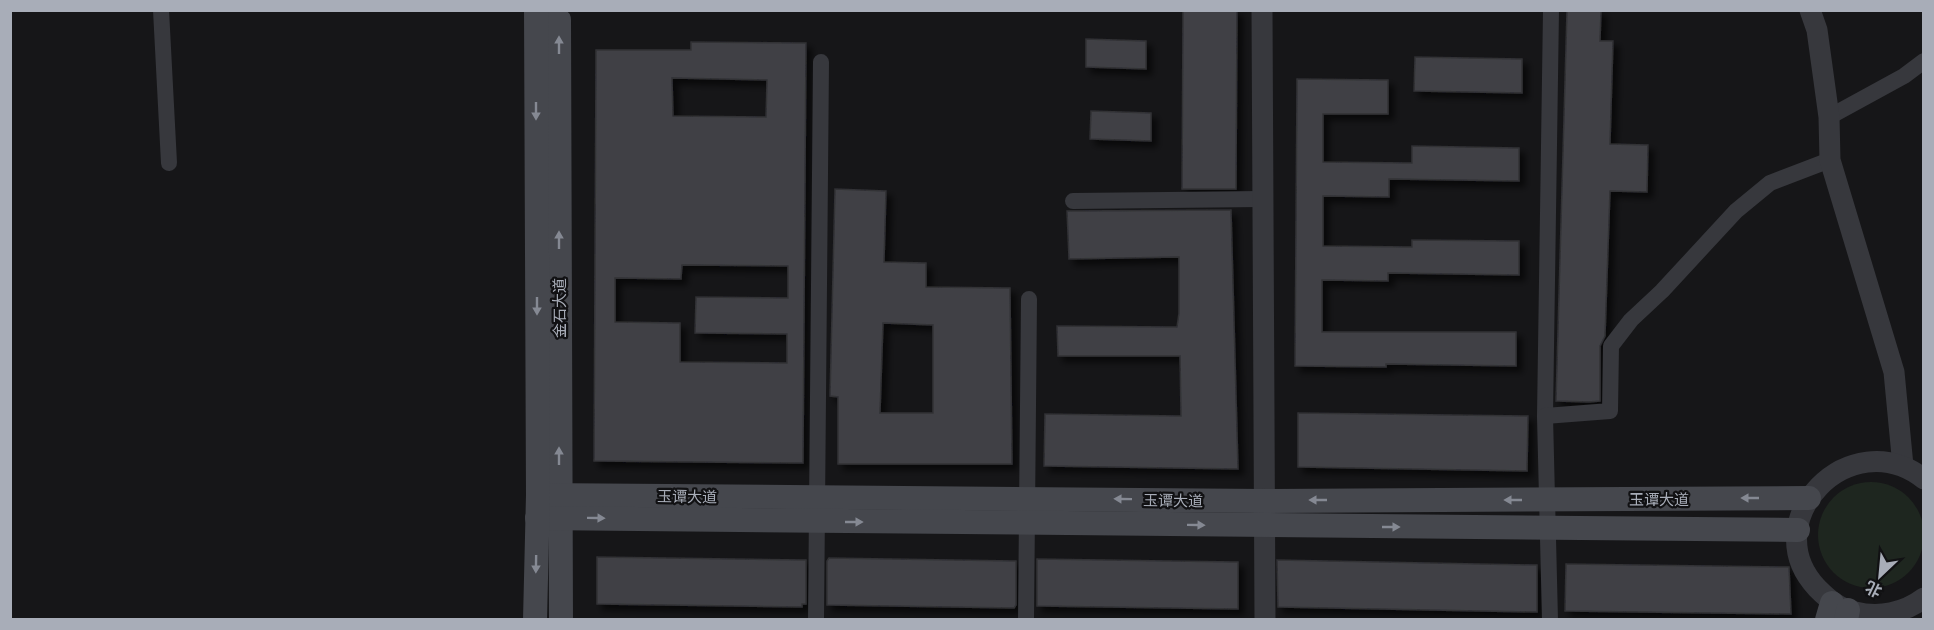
<svg xmlns="http://www.w3.org/2000/svg" width="1934" height="630" viewBox="0 0 1934 630" font-family="Lato,'Noto Sans SC',sans-serif">
	<defs>
		<filter id="shadow"><feDropShadow dx="5.5" dy="5.5" stdDeviation="3" flood-color="#0009"/></filter>
	</defs>
	<rect width="100%" height="100%" fill="#161618"/>
	<circle fill="#1e261f" cx="1871" cy="535" r="53"/>
	<g fill="#404145" stroke="#303034" stroke-width="1.5" fill-rule="evenodd" filter="url(#shadow)">
		<polygon points="1183,10 1237,10 1236,189 1182,189"/>
		<polygon points="1567,10 1601,10 1600,41 1613,41 1610,144 1648,145 1647,192 1610,191 1605,336 1600,346 1600,401 1589,402 1556,401"/>
		<polygon points="1086,39 1146,41 1146,69 1086,67"/>
		<path d="M691,42L806,43L803,463L594,461L596,50H691ZM672,78L767,80L766,117L673,116ZM682,265L788,266V298L696,297L695,333L787,334V363L680,362V323L615,322V278L681,279Z"/>
		<polygon points="1415,57 1522,59 1522,93 1414,91"/>
		<polygon points="1297,79 1388,80 1388,114 1323,114 1323,162 1412,163 1412,146 1519,148 1519,181 1389,179 1389,197 1323,196 1323,246 1412,247 1412,240 1519,241 1519,275 1388,273 1388,281 1322,280 1322,332 1516,332 1516,366 1386,364 1386,367 1295,366"/>
		<polygon points="1091,111 1151,113 1151,141 1090,139"/>
		<path d="M835,189L886,191L884,262L926,263V287L1010,288L1012,464H838V397L830,396ZM883,323L933,325V413H880Z"/>
		<polygon points="1231,210 1238,469 1044,466 1045,414 1181,416 1180,356 1058,356 1057,326 1177,327 1179,313 1179,257 1069,259 1067,211"/>
		<polygon points="1298,413 1528,416 1527,471 1298,467"/>
		<polygon points="597,557 806,560 806,604 802,604 802,607 597,604"/>
		<polygon points="829,558 1016,561 1016,605 1014,608 827,605 827,561"/>
		<polygon points="1037,559 1238,562 1238,609 1037,606"/>
		<polygon points="1277,560 1537,565 1537,612 1278,607"/>
		<polygon points="1566,564 1789,567 1791,614 1565,611"/>
	</g>
	<g fill="none" stroke-linecap="round" stroke-linejoin="round">
		<g stroke="#37383d" stroke-width="16">
			<polyline points="161,10 169,163"/>
			<polyline points="1829,117 1904,76 1924,61"/>
			<polyline points="1073,201 1261,199"/>
			<polyline points="1545,416 1551,10"/>
			<polyline points="816,620 821,62"/>
			<polyline points="1026,620 1029,299"/>
			<polyline points="1550,620 1545,416 1610,411 1611,346 1631,320 1662,291 1736,211 1770,183 1830,160"/>
		</g>
		<g stroke="#37383d" stroke-width="21">
			<polyline points="1262,10 1265,620"/>
			<polyline points="1810,10 1817,30 1829,117 1830,160 1894,372 1903,466"/>
			<path d="M1924,479C1850,421 1754,521 1817,588C1829,600 1838,608 1855,612C1879,618 1904,613 1924,598"/>
		</g>
		<g stroke="#45474d" stroke-width="24">
			<polyline points="538,10 559,20 561,620"/>
			<polyline points="538,495 1265,501 1809,498"/>
			<polyline points="537,518 1798,530"/>
			<polyline points="535,620 538,495 536,10"/>
			<polyline points="1827,620 1832,603"/>
			<polyline points="1846,620 1848,610"/>
		</g>
	</g>
	<defs><path id="oneway-solid" d="M-6-.8H1V-3.2L6.5 0L1 3.2V.8H-6Z" transform="scale(1.5)"/></defs>
	<g fill="#858993">
		<use href="#oneway-solid" transform="translate(559 45) rotate(-90)"/>
		<use href="#oneway-solid" transform="translate(536 111) rotate(90)"/>
		<use href="#oneway-solid" transform="translate(559 240) rotate(-90)"/>
		<use href="#oneway-solid" transform="translate(537 306) rotate(90)"/>
		<use href="#oneway-solid" transform="translate(559 456) rotate(-90)"/>
		<use href="#oneway-solid" transform="translate(1750 498) rotate(180)"/>
		<use href="#oneway-solid" transform="translate(1123 499) rotate(-179)"/>
		<use href="#oneway-solid" transform="translate(1318 500) rotate(180)"/>
		<use href="#oneway-solid" transform="translate(1513 500) rotate(180)"/>
		<use href="#oneway-solid" transform="translate(596 518) rotate(1)"/>
		<use href="#oneway-solid" transform="translate(854 522)"/>
		<use href="#oneway-solid" transform="translate(1196 525) rotate(1)"/>
		<use href="#oneway-solid" transform="translate(1391 527)"/>
		<use href="#oneway-solid" transform="translate(536 564) rotate(91)"/>
	</g>
	<g text-anchor="middle" dominant-baseline="central" stroke-width="4.5" stroke-linejoin="round" paint-order="stroke">
		<g font-size="15" fill="#a8adb8" stroke="#111113">
			<text transform="translate(559 308) rotate(-90)">金石大道</text>
			<text transform="translate(687 496) rotate(1)">玉谭大道</text>
			<text x="1659" y="499">玉谭大道</text>
			<text transform="translate(1173 500) rotate(1)">玉谭大道</text>
		</g>
	</g>
	<rect width="1934" height="630" fill="none" stroke="#a8adb8" stroke-width="24"/>
	<g transform="translate(1880 576) rotate(206)" stroke="#111113" stroke-width="4.5" paint-order="stroke">
	<path d="M0-4.5L10 22L0 15L-10 22Z" fill="#a8adb8"/>
	<text y="-9" font-size="16" font-weight="bold" text-anchor="middle" fill="#a8adb8">北</text>
	</g>
</svg>
